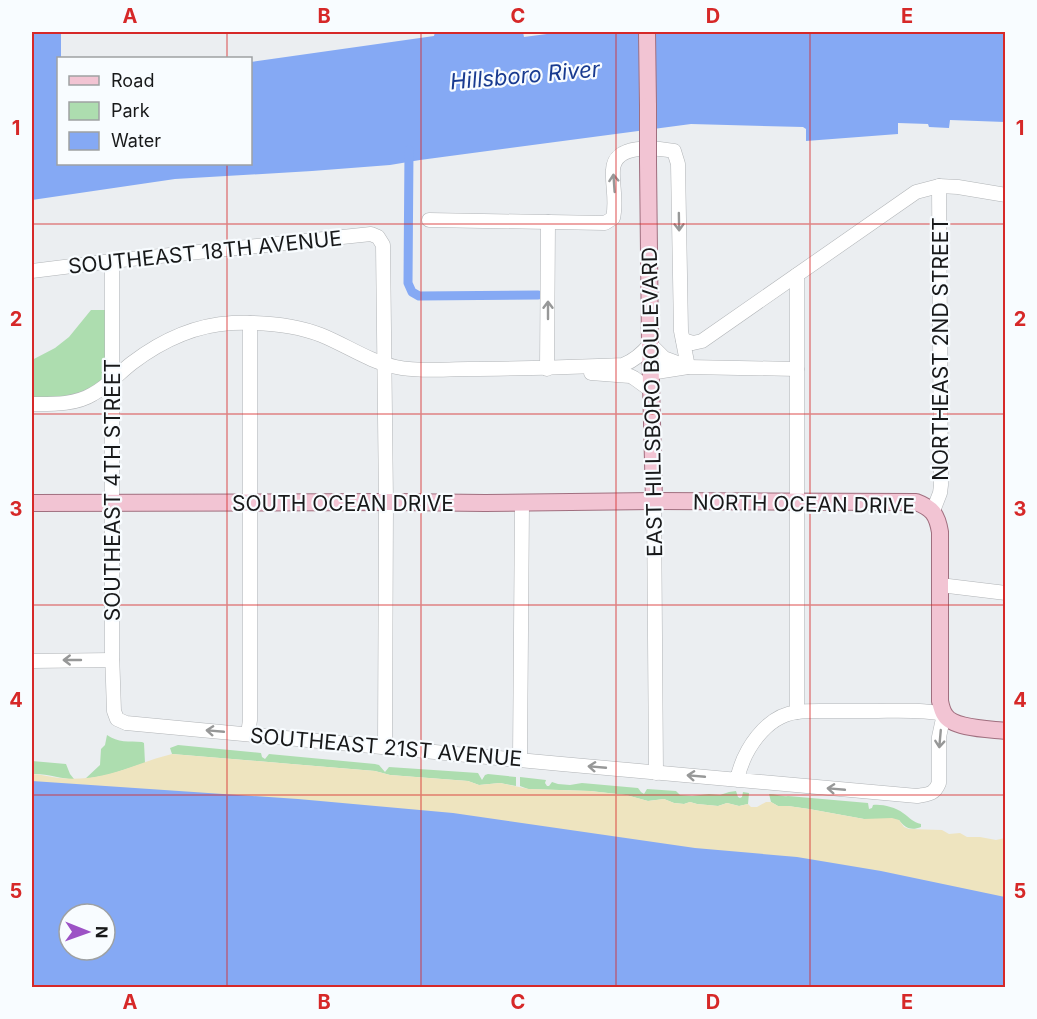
<svg xmlns="http://www.w3.org/2000/svg" width="1037" height="1019" viewBox="0 0 1037 1019" font-family="Inter,sans-serif">
	<rect width="100%" height="100%" fill="#ebeef1"/>
	<g fill="#adddaf">
		<path d="M91,310H105L106,373C99,397 52,398 32,399V360L55,348L69,337Z"/>
		<path d="M107,735C118,743 129,741 142,742L144,743L145,763L108,775L85,779L100,765L101,749L105,745Z"/>
		<polygon points="178,745 261,753 262,757 265,759 269,754 375,764 379,765 385,772 389,767 478,773 482,780 485,775 488,774 516,777 516,786 500,783 479,785 468,781 390,775 375,771 172,754 170,748"/>
		<path d="M32,761L66,764L70,774L74,779C60,779 46,773 32,774Z"/>
		<polygon points="520,777 546,780 545,783 547,786 549,786 552,782 558,784 570,785 582,783 638,788 641,792 644,794 647,789 676,791 680,795 692,796 709,794 720,795 729,792 736,791 738,797 740,798 742,797 743,792 749,793 748,804 739,806 727,803 718,806 697,804 690,802 684,804 674,803 664,799 648,801 626,795 590,791 528,789 520,786"/>
		<path d="M769,794C776,794 781,797 788,796L868,803L869,809L872,808L873,805C882,804 895,807 903,813C910,818 913,822 921,824V827C911,831 905,828 899,820L864,819L809,809L788,806H778L771,802Z"/>
	</g>
	<path fill="#eee4bf" d="M172,754L375,771L390,775L468,781L479,785L500,783L529,789L590,791L626,795L648,801L664,799L674,803L684,804L690,802L697,804L718,806L727,803L739,806L748,804L751,807H757L766,802H771L778,806H788L809,809L864,819L892,818L899,820L904,827L909,829L942,830L949,834L960,833L967,837H980L996,840L1005,838V987L105,914H69L32,933V774C41,774 50,777 59,778C68,779 78,779 87,778C117,775 143,761 172,754Z"/>
	<g fill="#85a9f4" fill-rule="evenodd">
		<polygon points="32,32 61,32 61,58 58,58 58,164 250,164 251,62 434,36 435,32 523,32 524,37 562,32 1005,32 1005,122 950,120 949,128 929,127 928,124 898,123 898,134 806,141 806,129 803,127 691,124 420,160 390,165 312,171 175,179 32,200"/>
		<path d="M32,781L298,799L453,813L695,848L797,857L881,871L1005,897V987H32ZM69,914H105V950H69Z"/>
	</g>
	<g fill="none" stroke-linecap="round" stroke-linejoin="round">
		<polyline stroke="#85a9f4" stroke-width="9" points="409,150 408,283 412,292 419,296 538,295"/>
		<g stroke="#b1b4b7" stroke-width="15">
			<g id="minor">
				<path d="M429,220L605,223L613,218C617,201 612,186 613,170C614,143 655,148 674,151L678,164L681,331L688,367"/>
				<path d="M112,261V652L114,711L117,719L126,723C390,748 653,773 917,796C928,794 934,795 939,783V737L944,714C920,709 895,711 871,711C854,711 837,711 820,711C813,711 805,711 797,712C765,716 743,751 737,780"/>
				<polyline points="32,271 112,261 371,234 378,237 383,245 386,502 385,747"/>
				<polyline points="683,340 693,343 702,341 916,192 939,186 958,187 1006,195"/>
				<polyline points="547,369 548,222"/>
				<polyline points="591,373 630,376 634,378 652,391"/>
				<polyline points="650,373 688,367 797,369"/>
				<path d="M32,404C52,404 75,405 93,394C108,386 119,373 132,363C161,341 195,325 232,323C262,322 293,324 321,335C346,345 370,362 396,367C420,372 445,369 469,369C520,369 572,367 623,365C635,360 642,354 650,344L664,358L688,367"/>
				<polyline points="654,501 656,773"/>
				<polyline points="933,511 940,493 941,485 939,186"/>
				<polyline points="940,585 1006,593"/>
				<polyline points="32,661 112,660"/>
				<polyline points="797,712 797,275"/>
				<polyline points="248,734 250,720 250,323"/>
				<polyline points="520,760 522,503"/>
			</g>
		</g>
		<g stroke="#a06f7f" stroke-width="18">
			<g id="major">
				<polyline points="647,32 648,106"/>
				<polyline points="648,162 650,344 654,501"/>
				<path d="M32,503L395,502L485,503L654,501L916,502C932,508 937,514 940,532V701C941,706 942,711 945,715C953,729 991,729 1006,731"/>
			</g>
		</g>
		<use href="#minor" stroke="#fff" stroke-width="14"/>
		<use href="#major" stroke="#f2c4d3" stroke-width="16"/>
		<g stroke="#a06f7f" stroke-width="18" stroke-linecap="butt">
			<polyline id="major-bridge" points="648,106 648,162"/>
		</g>
		<use href="#major-bridge" stroke="#f2c4d3" stroke-width="16"/>
	</g>
	<defs><path id="oneway-shaft" d="M-6 0H5M1.5-3L5.5 0L1.5 3" fill="none" stroke-width="1.6" stroke-linecap="round" stroke-linejoin="round" transform="scale(1.5)"/></defs>
	<g stroke="#979898">
		<use href="#oneway-shaft" transform="translate(614 183) rotate(-94)"/>
		<use href="#oneway-shaft" transform="translate(679 222) rotate(89)"/>
		<use href="#oneway-shaft" transform="translate(548 310) rotate(-90)"/>
		<use href="#oneway-shaft" transform="translate(72 660) rotate(180)"/>
		<use href="#oneway-shaft" transform="translate(215 731) rotate(-175)"/>
		<use href="#oneway-shaft" transform="translate(940 739) rotate(95)"/>
		<use href="#oneway-shaft" transform="translate(597 767) rotate(-175)"/>
		<use href="#oneway-shaft" transform="translate(696 776) rotate(-175)"/>
		<use href="#oneway-shaft" transform="translate(836 789) rotate(-175)"/>
	</g>
	<path fill="none" stroke="#d62828" stroke-width="1.5" stroke-opacity="0.55" d="M227,32V58M421,32V988M616,32V988M810,32V988M227,164V988M32,224H1006M32,414H1006M32,605H1006M32,795H1006"/>
	<g text-anchor="middle" dominant-baseline="central" stroke-width="4.5" stroke-linejoin="round" paint-order="stroke">
		<g font-size="21" fill="#18191a" stroke="#f8fcff">
			<text transform="translate(205 252) rotate(-6)">SOUTHEAST 18TH AVENUE</text>
			<text transform="translate(940 349) rotate(-90)">NORTHEAST 2ND STREET</text>
			<text transform="translate(652 402) rotate(-91)">EAST HILLSBORO BOULEVARD</text>
			<text transform="translate(112 490) rotate(-90)">SOUTHEAST 4TH STREET</text>
			<text x="343" y="503">SOUTH OCEAN DRIVE</text>
			<text transform="translate(804 504) rotate(1)">NORTH OCEAN DRIVE</text>
			<text transform="translate(386 747) rotate(5)">SOUTHEAST 21ST AVENUE</text>
		</g>
		<g font-size="22" font-style="italic" fill="#193b90" stroke="#f8fcff">
			<text transform="translate(525 75) rotate(-5)">Hillsboro River</text>
		</g>
	</g>
	<rect width="1037" height="1019" fill="none" stroke="#f8fcff" stroke-width="66"/>
	<rect x="57" y="57" width="195" height="108" fill="#f8fcff" stroke="#9ea1a3" stroke-width="1.5"/>
	<rect x="69" y="76" width="30" height="9" fill="#f2c4d3" stroke="#9ea1a3" stroke-width="1.5"/>
	<text x="111" y="87" font-size="18" fill="#18191a">Road</text>
	<rect x="69" y="102" width="30" height="18" fill="#adddaf" stroke="#9ea1a3" stroke-width="1.5"/>
	<text x="111" y="117" font-size="18" fill="#18191a">Park</text>
	<rect x="69" y="132" width="30" height="18" fill="#85a9f4" stroke="#9ea1a3" stroke-width="1.5"/>
	<text x="111" y="147" font-size="18" fill="#18191a">Water</text>
	<g transform="translate(87 932) rotate(91)"><circle r="28" fill="#f8fcff" stroke="#9ea1a3" stroke-width="1.5"/>
	<path d="M0-4.5L10 22L0 15L-10 22Z" fill="#9c52c5"/>
	<text y="-9" font-size="16" font-weight="bold" text-anchor="middle" fill="#18191a">N</text>
	</g>
	<rect x="33" y="33" width="971" height="953" fill="none" stroke="#d62828" stroke-width="2"/>
	<g font-size="20" text-anchor="middle" font-weight="bold" fill="#d62828">
		<text x="130" y="23">A</text>
		<text x="324" y="23">B</text>
		<text x="518" y="23">C</text>
		<text x="713" y="23">D</text>
		<text x="907" y="23">E</text>
		<text x="16" y="135">1</text>
		<text x="1020" y="135">1</text>
		<text x="16" y="326">2</text>
		<text x="1020" y="326">2</text>
		<text x="16" y="516">3</text>
		<text x="1020" y="516">3</text>
		<text x="16" y="707">4</text>
		<text x="1020" y="707">4</text>
		<text x="16" y="898">5</text>
		<text x="1020" y="898">5</text>
		<text x="130" y="1009">A</text>
		<text x="324" y="1009">B</text>
		<text x="518" y="1009">C</text>
		<text x="713" y="1009">D</text>
		<text x="907" y="1009">E</text>
	</g>
</svg>
